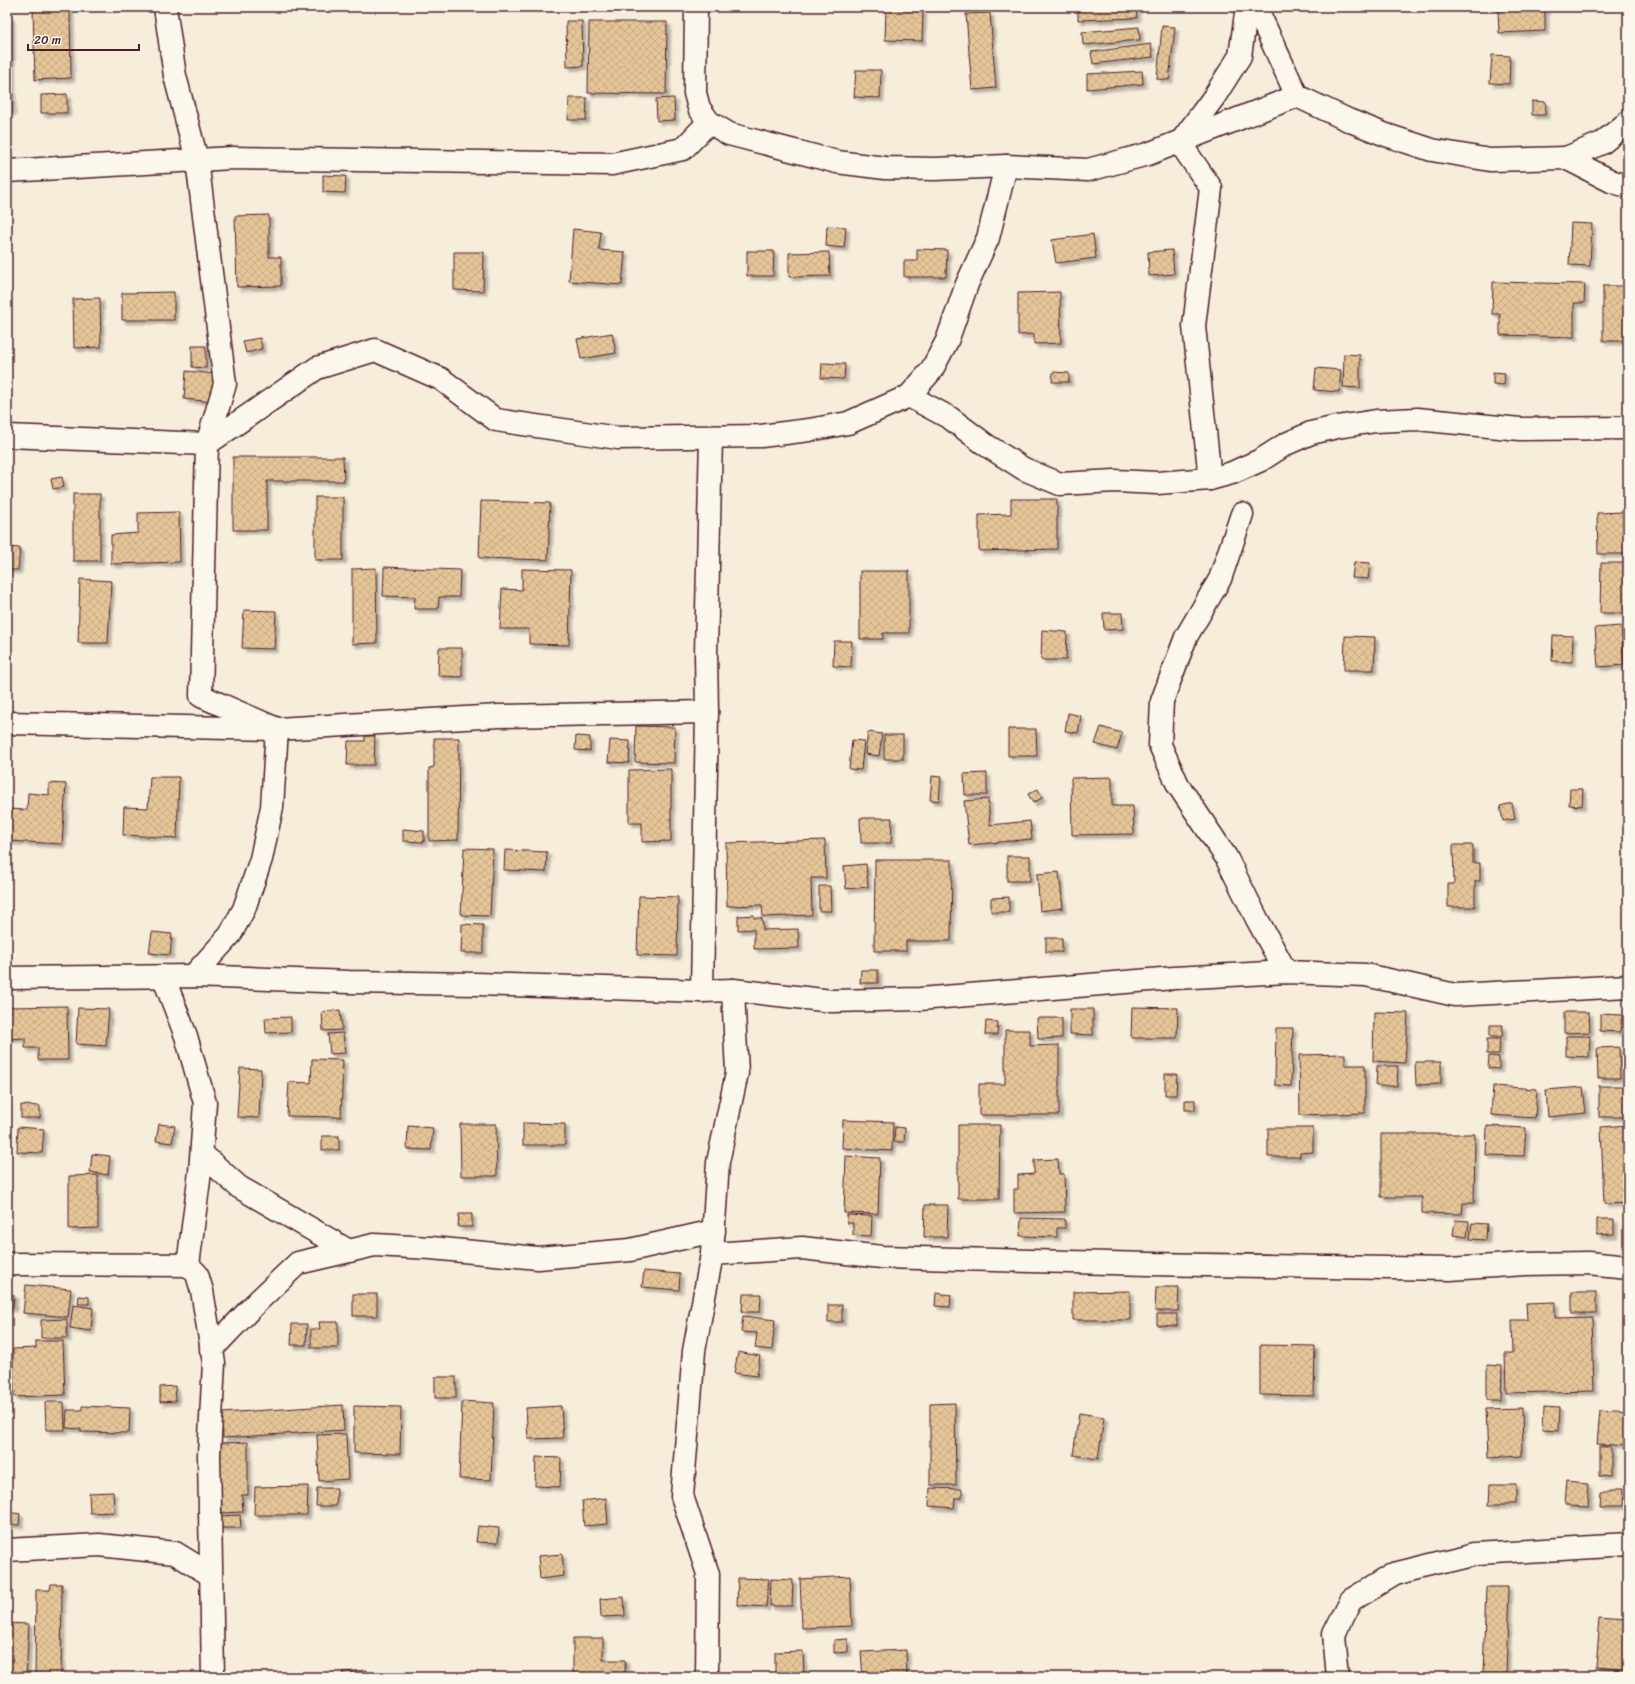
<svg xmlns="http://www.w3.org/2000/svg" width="1635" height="1684" viewBox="0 0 1635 1684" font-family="Sriracha,sans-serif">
	<defs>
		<pattern id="building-cross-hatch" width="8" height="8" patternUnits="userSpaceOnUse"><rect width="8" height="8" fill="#e5c698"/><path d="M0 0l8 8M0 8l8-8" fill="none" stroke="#c6aa83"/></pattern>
		<filter id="shadow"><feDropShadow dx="3.5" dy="3.5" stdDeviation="1" flood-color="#0004"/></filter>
	</defs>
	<rect width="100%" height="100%" fill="#f7eddb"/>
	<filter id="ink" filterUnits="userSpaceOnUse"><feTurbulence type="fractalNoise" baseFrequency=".025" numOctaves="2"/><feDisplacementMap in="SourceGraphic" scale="8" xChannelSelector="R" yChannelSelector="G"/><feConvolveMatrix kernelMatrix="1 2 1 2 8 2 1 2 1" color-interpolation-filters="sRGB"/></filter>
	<g filter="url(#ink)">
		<g fill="url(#building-cross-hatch)" stroke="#4a1f2b" filter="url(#shadow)">
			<polygon points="1078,7 1136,7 1137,18 1078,20"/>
			<polygon points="1545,8 1545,31 1499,33 1498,10"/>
			<polygon points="33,9 70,9 71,78 35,80"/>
			<polygon points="886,9 923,10 922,41 885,40"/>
			<polygon points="990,13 996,88 972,90 966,14"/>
			<polygon points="7,17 11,17 12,112 7,112"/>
			<polygon points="566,21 582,21 583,66 567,67"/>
			<polygon points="589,22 667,22 666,94 588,93"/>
			<polygon points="1162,26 1175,27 1169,80 1157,79"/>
			<polygon points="1139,27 1140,40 1083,45 1082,32"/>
			<polygon points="1151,44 1153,57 1093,64 1091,52"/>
			<polygon points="1492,55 1510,56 1509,84 1490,83"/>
			<polygon points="856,70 881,70 880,98 854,97"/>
			<polygon points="1142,71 1143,84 1087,89 1087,74"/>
			<polygon points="67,94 67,113 41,113 41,95"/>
			<polygon points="569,98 587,98 586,120 568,120"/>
			<polygon points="674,98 675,120 657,121 656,99"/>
			<polygon points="1532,101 1546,102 1545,115 1532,115"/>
			<polygon points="323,175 346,176 345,193 323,192"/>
			<polygon points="269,215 269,257 281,257 281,286 237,287 235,216"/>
			<polygon points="1571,223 1592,224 1590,266 1569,265"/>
			<polygon points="827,226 846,227 844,248 826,246"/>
			<polygon points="573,229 601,232 599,250 625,252 622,285 569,281"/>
			<polygon points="1093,234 1096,258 1056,263 1052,240"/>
			<polygon points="917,249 947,250 946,277 904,277 904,261 917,261"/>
			<polygon points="1172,250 1174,274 1149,276 1148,252"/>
			<polygon points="747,251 774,251 773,276 747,276"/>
			<polygon points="454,252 484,252 483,291 454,290"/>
			<polygon points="829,252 830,276 789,277 789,253"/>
			<polygon points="1493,282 1585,284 1584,303 1574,303 1574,337 1500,335 1500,314 1492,314"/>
			<rect x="1603" y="286" width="25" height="55"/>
			<polygon points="174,292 174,320 122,320 122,293"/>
			<polygon points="1060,292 1061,343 1034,344 1034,334 1018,335 1018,293"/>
			<polygon points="100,298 101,347 74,348 73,299"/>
			<polygon points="612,333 616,353 581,359 577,339"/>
			<polygon points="260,338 262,349 246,353 243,341"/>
			<polygon points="192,346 206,346 206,368 192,367"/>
			<polygon points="1344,354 1360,355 1360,388 1343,387"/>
			<polygon points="822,363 845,364 844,379 821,378"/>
			<polygon points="1316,368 1341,370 1339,392 1314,390"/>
			<polygon points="186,371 216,374 213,402 184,399"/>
			<polygon points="1053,372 1069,373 1069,382 1052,382"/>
			<polygon points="1493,372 1505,373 1504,385 1493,384"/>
			<rect x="1626" y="376" width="2" height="15"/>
			<polygon points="233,457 343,457 344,481 267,481 267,530 233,530"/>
			<polygon points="62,477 64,487 53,489 51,479"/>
			<rect x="73" y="494" width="27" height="67"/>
			<rect x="315" y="497" width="28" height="63"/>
			<polygon points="1011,499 1057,499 1057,549 979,551 979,515 1011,514"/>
			<polygon points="481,501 550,503 548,560 479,558"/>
			<polygon points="179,512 180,562 111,564 111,535 138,533 138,513"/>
			<polygon points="1623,512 1623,526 1628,526 1628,554 1598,554 1597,513"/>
			<polygon points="7,547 20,548 18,570 7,570"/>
			<polygon points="1354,562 1370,563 1368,579 1352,578"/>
			<polygon points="1601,563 1628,563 1628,613 1600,613"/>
			<polygon points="384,567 460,570 459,597 439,597 438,609 414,609 415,597 383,596"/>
			<polygon points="376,568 377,643 352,644 352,569"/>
			<polygon points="522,569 571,570 569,645 529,644 529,629 500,629 502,589 522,590"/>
			<polygon points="860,571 909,571 909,633 883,633 883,639 860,639"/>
			<polygon points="80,579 111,581 108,643 78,643"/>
			<polygon points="244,610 276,611 274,649 242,648"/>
			<polygon points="1103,613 1122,613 1123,629 1104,630"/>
			<polygon points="1621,626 1624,665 1598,667 1595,628"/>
			<polygon points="1042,630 1067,632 1066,660 1041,660"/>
			<polygon points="1553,635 1573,636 1572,662 1552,661"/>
			<polygon points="1345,636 1375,637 1374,670 1344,670"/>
			<polygon points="834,641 852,641 851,667 833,666"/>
			<polygon points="439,648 462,648 462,677 438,676"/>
			<polygon points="1068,713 1081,716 1078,733 1065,731"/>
			<polygon points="636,726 675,727 674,763 635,762"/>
			<polygon points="1101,727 1122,733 1117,750 1095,744"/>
			<polygon points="1008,729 1036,729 1037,756 1008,756"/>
			<polygon points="868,732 882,734 879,756 865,754"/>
			<rect x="884" y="735" width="19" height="24"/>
			<polygon points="365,736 375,736 374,765 347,765 348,741 365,741"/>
			<polygon points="576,736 590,737 590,751 575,750"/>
			<polygon points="434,738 459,738 458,840 429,841 429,768 434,767"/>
			<polygon points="610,740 630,741 629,763 608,762"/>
			<polygon points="852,740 864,741 861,770 849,769"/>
			<polygon points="671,769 671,841 642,842 642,823 629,823 629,770"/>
			<polygon points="987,773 987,795 965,795 964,774"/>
			<polygon points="932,776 941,777 939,801 930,800"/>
			<polygon points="150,777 179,777 177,838 123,835 124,807 148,808"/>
			<polygon points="1112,777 1112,806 1133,806 1134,834 1072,835 1071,778"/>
			<polygon points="49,783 66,784 62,844 7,841 7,809 27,810 28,793 49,795"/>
			<polygon points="1038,789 1042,798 1033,803 1028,794"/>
			<polygon points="1570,789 1583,789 1582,806 1569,805"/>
			<polygon points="988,799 990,825 1030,821 1032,839 969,845 964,801"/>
			<polygon points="1512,803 1515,819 1503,821 1500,806"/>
			<polygon points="860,818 892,818 891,843 861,843"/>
			<polygon points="403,829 424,831 424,842 403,841"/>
			<polygon points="825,840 826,878 811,878 812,915 763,917 762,905 727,906 726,843"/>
			<polygon points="1453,845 1473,845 1473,863 1480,863 1480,881 1475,881 1475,907 1448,907 1448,884 1454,884"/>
			<polygon points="464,848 493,849 490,916 461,915"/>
			<polygon points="505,850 547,852 546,872 504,870"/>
			<rect x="1007" y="856" width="23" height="25"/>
			<polygon points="875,860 952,860 951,941 906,941 906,951 874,951"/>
			<polygon points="866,864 868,887 846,889 844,866"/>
			<polygon points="1059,872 1063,908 1040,911 1037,874"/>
			<polygon points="819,886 830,886 831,911 819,911"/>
			<polygon points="639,896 678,897 677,956 637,955"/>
			<polygon points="1009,897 1009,912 991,912 991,898"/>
			<polygon points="754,915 754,918 762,918 763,930 798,929 799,948 754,949 754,929 738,930 738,916"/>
			<polygon points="462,924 483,925 483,953 461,953"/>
			<polygon points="152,932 172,934 170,955 149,953"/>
			<rect x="1046" y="938" width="16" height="14"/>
			<polygon points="861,970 878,970 878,983 860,983"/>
			<polygon points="67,1006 68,1060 38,1060 38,1048 25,1048 25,1038 7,1039 7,1007"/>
			<polygon points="1132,1007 1178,1008 1177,1038 1131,1038"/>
			<polygon points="78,1008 109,1009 106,1046 76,1044"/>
			<polygon points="1070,1009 1093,1009 1093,1035 1070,1034"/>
			<polygon points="340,1010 342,1030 323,1031 322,1012"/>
			<polygon points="1374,1012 1408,1013 1405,1063 1373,1061"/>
			<polygon points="1564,1012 1589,1012 1590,1032 1564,1033"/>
			<polygon points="1600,1014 1622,1015 1620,1032 1600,1031"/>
			<polygon points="291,1017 291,1032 266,1033 265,1018"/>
			<polygon points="1037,1018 1062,1018 1062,1038 1038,1039"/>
			<polygon points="986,1021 998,1022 997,1035 985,1035"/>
			<polygon points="1490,1025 1503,1025 1502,1037 1490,1037"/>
			<polygon points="1276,1028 1293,1028 1291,1086 1275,1085"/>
			<polygon points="1005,1030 1030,1030 1030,1046 1059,1045 1059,1115 979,1115 979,1084 1005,1084"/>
			<polygon points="343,1033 345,1053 330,1054 328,1034"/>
			<polygon points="1566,1036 1590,1036 1589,1057 1566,1056"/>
			<polygon points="1487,1039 1500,1039 1499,1054 1487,1054"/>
			<polygon points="1619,1047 1620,1078 1598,1078 1597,1048"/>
			<polygon points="1345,1054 1345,1065 1365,1065 1365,1113 1300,1115 1299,1055"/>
			<polygon points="1489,1056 1499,1057 1499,1069 1488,1068"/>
			<polygon points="312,1059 343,1060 341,1117 287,1116 289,1082 311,1083"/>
			<polygon points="1415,1062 1441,1062 1441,1084 1416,1085"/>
			<polygon points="1377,1066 1398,1066 1397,1086 1376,1086"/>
			<polygon points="240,1068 261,1069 259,1118 237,1117"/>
			<polygon points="1165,1074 1177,1074 1176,1095 1165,1095"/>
			<polygon points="1493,1086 1537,1089 1535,1118 1491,1115"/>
			<rect x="1599" y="1086" width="29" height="31"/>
			<polygon points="1583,1087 1586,1113 1548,1117 1546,1090"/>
			<rect x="1185" y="1100" width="10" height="10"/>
			<polygon points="21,1105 40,1106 40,1118 21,1118"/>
			<polygon points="843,1120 893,1122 892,1151 842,1148"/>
			<polygon points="523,1123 565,1124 565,1145 523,1145"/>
			<polygon points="159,1124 175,1126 172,1143 156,1141"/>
			<polygon points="460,1124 496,1124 497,1176 461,1176"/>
			<polygon points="958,1125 1000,1125 999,1199 958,1199"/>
			<polygon points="1628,1125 1628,1203 1604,1204 1601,1127"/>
			<polygon points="408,1126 433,1128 431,1150 407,1149"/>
			<polygon points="1487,1126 1526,1128 1524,1156 1486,1155"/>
			<polygon points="18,1127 44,1129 42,1153 17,1152"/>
			<polygon points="895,1127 905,1128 904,1142 894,1142"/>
			<polygon points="1268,1128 1313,1128 1313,1152 1300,1153 1300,1157 1268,1157"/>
			<polygon points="1381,1134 1475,1134 1474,1203 1463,1203 1462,1214 1422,1213 1422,1197 1381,1197"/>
			<rect x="322" y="1136" width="17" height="14"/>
			<polygon points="92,1154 110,1156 108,1175 90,1172"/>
			<polygon points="846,1156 880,1158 878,1214 844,1213"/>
			<polygon points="1058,1159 1059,1174 1064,1174 1065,1212 1014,1213 1014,1189 1018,1189 1018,1175 1034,1174 1034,1160"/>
			<polygon points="98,1175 98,1228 69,1229 69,1176"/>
			<polygon points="925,1205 948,1205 947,1237 924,1237"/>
			<polygon points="459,1214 472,1214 472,1227 458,1227"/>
			<polygon points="847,1215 872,1216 871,1236 853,1235 853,1223 847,1223"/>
			<polygon points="1021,1218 1065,1219 1065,1228 1057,1228 1057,1237 1020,1236"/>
			<polygon points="1597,1219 1614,1219 1614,1234 1597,1235"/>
			<polygon points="1455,1220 1469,1221 1467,1237 1453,1235"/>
			<polygon points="1472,1223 1487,1224 1486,1240 1470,1239"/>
			<polygon points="644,1271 680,1274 679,1290 642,1287"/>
			<polygon points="26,1285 71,1289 68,1317 23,1313"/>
			<polygon points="1156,1287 1179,1287 1178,1311 1155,1311"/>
			<polygon points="1130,1291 1130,1320 1073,1320 1073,1292"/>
			<rect x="1572" y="1292" width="24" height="21"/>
			<polygon points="936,1293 951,1295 950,1307 935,1306"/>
			<polygon points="7,1294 14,1295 13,1308 7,1308"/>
			<rect x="353" y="1294" width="24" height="22"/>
			<polygon points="743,1294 761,1294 760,1312 742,1312"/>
			<polygon points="79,1296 89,1297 89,1304 78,1304"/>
			<polygon points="1555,1302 1555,1318 1592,1317 1594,1391 1506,1393 1505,1353 1513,1353 1512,1320 1527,1320 1526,1303"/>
			<polygon points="73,1305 93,1308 91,1331 70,1328"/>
			<rect x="828" y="1305" width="14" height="17"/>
			<polygon points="1157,1314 1177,1314 1177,1326 1157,1325"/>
			<polygon points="743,1316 775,1320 772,1350 755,1348 757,1333 741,1332"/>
			<polygon points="67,1319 67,1338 41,1338 41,1320"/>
			<polygon points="319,1322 338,1322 338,1348 311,1348 311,1329 320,1329"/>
			<polygon points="292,1324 307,1324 306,1345 291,1345"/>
			<polygon points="36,1341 63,1341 65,1395 14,1397 13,1349 36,1348"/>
			<polygon points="1260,1345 1315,1346 1314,1396 1260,1395"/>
			<polygon points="738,1352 760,1356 757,1376 734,1373"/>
			<polygon points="1487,1365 1502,1366 1501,1400 1487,1400"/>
			<rect x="435" y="1377" width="21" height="21"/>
			<polygon points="175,1386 176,1401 160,1402 160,1387"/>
			<polygon points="462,1401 494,1403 491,1480 459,1479"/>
			<polygon points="45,1402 64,1402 65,1430 46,1430"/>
			<polygon points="955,1403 956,1485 930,1485 930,1404"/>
			<polygon points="343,1405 344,1430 223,1438 222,1413"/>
			<polygon points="82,1406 130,1408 129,1433 81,1432 81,1429 66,1428 67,1410 82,1410"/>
			<polygon points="354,1406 401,1407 400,1454 354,1453"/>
			<polygon points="561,1406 563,1438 528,1439 526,1408"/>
			<polygon points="1543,1407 1560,1408 1559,1430 1542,1429"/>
			<polygon points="1522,1408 1523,1456 1488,1458 1486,1409"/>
			<polygon points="1600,1411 1628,1413 1628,1446 1597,1444"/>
			<polygon points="1079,1413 1104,1417 1098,1459 1073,1455"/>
			<polygon points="346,1434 348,1479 319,1481 317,1435"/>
			<polygon points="248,1442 248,1495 242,1495 243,1512 220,1513 219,1443"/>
			<polygon points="1599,1446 1610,1446 1610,1477 1599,1476"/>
			<polygon points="536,1457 561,1458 560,1487 535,1486"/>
			<polygon points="1567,1480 1590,1482 1588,1506 1565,1505"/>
			<polygon points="1490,1484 1516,1484 1516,1504 1489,1504"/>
			<polygon points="308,1486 307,1515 254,1515 255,1487"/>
			<polygon points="317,1488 337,1488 336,1506 316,1506"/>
			<polygon points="930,1488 962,1489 962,1498 955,1498 954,1508 929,1506"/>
			<polygon points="113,1492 114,1512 90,1513 89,1493"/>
			<polygon points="1600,1492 1621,1492 1620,1507 1599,1507"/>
			<polygon points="606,1498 608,1524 584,1526 582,1501"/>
			<polygon points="7,1512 20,1514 19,1525 7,1524"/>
			<polygon points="240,1515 241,1528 220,1528 219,1516"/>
			<polygon points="478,1526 499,1528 498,1543 476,1542"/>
			<polygon points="562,1554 564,1576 540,1579 538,1556"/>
			<polygon points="850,1576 852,1626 802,1628 800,1579"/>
			<polygon points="738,1578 769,1579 766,1607 737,1605"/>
			<polygon points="771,1579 793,1580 792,1606 770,1606"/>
			<polygon points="51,1584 62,1584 61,1677 35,1677 36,1590 50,1590"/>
			<polygon points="1486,1587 1509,1587 1506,1673 1483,1673"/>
			<polygon points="624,1597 625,1616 601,1617 600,1599"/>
			<polygon points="1600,1616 1628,1618 1628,1673 1596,1670"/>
			<polygon points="7,1623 29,1624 26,1677 7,1676"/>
			<polygon points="573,1638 603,1638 603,1660 625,1660 625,1677 573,1677"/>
			<polygon points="848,1639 848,1652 834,1653 834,1640"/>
			<polygon points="906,1650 907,1677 863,1677 861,1652"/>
			<polygon points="803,1651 804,1677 775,1677 775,1652"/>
			<polygon points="367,1670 367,1677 343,1677 343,1672"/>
			<polygon points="1129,1674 1179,1677 1129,1677"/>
		</g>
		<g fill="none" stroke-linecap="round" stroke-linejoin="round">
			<g stroke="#4a1f2b" stroke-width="25">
				<g id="street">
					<polyline points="165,7 175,76 197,160 225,384 207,444 201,696 277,729 272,807 261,859 244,909 230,935 193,976"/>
					<polyline points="696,7 695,93 699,108 709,122 729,134 837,162 885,168 935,169 1006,166 1088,170 1148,154 1297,96"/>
					<polyline points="1256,7 1297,96 1348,120 1386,135 1432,150 1490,160 1566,158 1613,182 1628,186"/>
					<polyline points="1566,158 1602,143 1628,122"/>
					<polyline points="7,171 232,158 612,164 683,149 709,122"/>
					<polyline points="909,396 931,371 947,341 967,284 988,238 1006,166"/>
					<polyline points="7,436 207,444 317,368 375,350 441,379 496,420 618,438 761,436 809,430 848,423 909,396 950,418 986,445 1024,469 1060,484 1115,481 1157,483 1210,479 1232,473 1261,460 1286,444 1311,433 1337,427 1376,421 1417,419 1520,429 1628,428"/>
					<polyline points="1210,479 1194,326 1211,188 1180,143 1214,97 1240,56 1247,7"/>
					<polyline points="1242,514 1220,579 1186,637 1162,701 1160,745 1178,785 1226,857 1257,919 1286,972"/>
					<polyline points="7,723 277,729 499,716 707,712"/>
					<polyline points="163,976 186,1036 205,1103 200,1172 188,1265"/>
					<polyline points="7,978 193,976 349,982 477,984 702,991 733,990 832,1001 920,999 1174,978 1286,972 1366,975 1455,995 1628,986"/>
					<polyline points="702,991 707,712 706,654 711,437"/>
					<polyline points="202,1154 239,1187 349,1251"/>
					<polyline points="712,1254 802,1248 882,1257 1149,1264 1450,1269 1524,1264 1588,1263 1628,1267"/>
					<polyline points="7,1264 188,1265 197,1274 202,1291 214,1363 209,1455 213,1677"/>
					<polyline points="211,1350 256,1303 298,1263 349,1251 374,1245 431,1248 538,1258 630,1250 714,1231"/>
					<polyline points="7,1550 99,1545 175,1553 211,1575"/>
					<polyline points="707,1677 708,1574 682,1496 694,1351 712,1254 718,1162 737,1073 733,990"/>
					<polyline points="1338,1677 1334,1634 1351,1600 1394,1574 1476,1554 1628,1545"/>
				</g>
			</g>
			<use href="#street" stroke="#fbf7ec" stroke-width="22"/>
		</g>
	</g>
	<rect width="1635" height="1684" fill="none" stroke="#fbf7ec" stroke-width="24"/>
	<rect x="12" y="12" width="1611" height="1660" fill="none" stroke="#4a1f2b" stroke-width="1.5" filter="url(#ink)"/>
	<path d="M28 44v6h111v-6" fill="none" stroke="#4a1f2b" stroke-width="2"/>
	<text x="34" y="44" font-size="12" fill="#4a1f2b" stroke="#fbf7ec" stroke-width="3" paint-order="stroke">20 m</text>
</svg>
